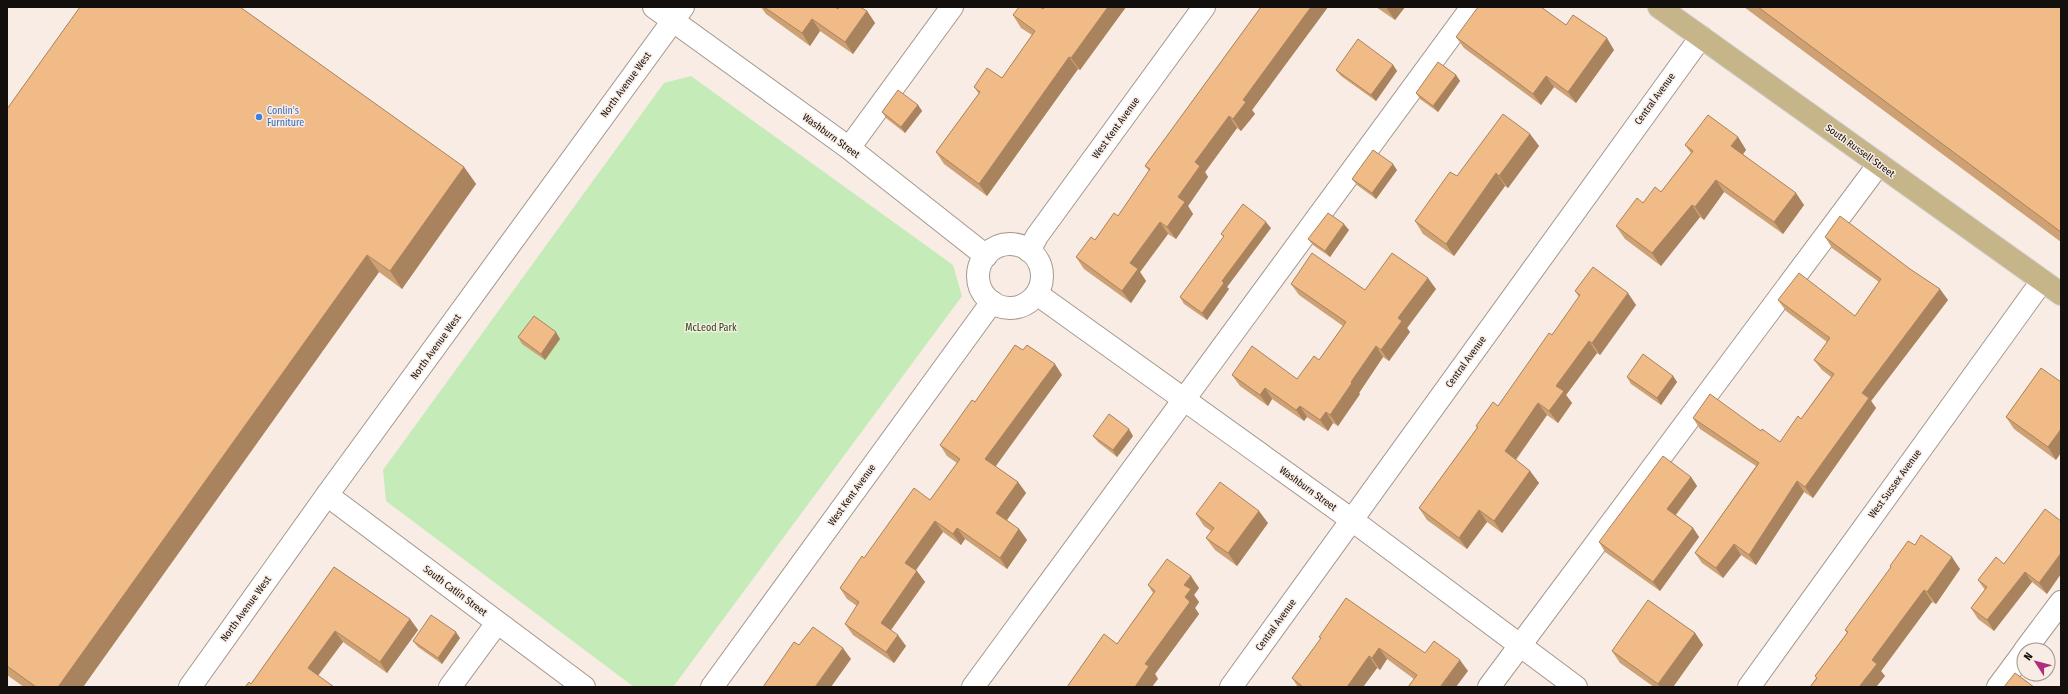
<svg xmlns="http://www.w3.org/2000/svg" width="2068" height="694" viewBox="0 0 2068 694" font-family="'Fira Sans Condensed',sans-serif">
	<rect width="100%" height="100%" fill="#f8ece4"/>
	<polygon fill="#c5ebb9" points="691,76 953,265 962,296 673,687 634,687 386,501 383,470 664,83"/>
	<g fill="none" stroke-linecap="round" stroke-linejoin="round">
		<g stroke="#a39890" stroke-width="24">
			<g id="minor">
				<polyline points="654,7 849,148 986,256"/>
				<polyline points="849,148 952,7"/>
				<circle cx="1010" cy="276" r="32"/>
				<polyline points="1029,251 1037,236 1204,7"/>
				<polyline points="1037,294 1352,520 1576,687"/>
				<polyline points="327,495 584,687"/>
				<polyline points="2025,650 2061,602"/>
				<polyline points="190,687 327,495 683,7"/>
				<polyline points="450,687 497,623"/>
				<polyline points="712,687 992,302"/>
				<polyline points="973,687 1472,7"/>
				<polyline points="1231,687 1701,37"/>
				<polyline points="1489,687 1879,164"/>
				<polyline points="1749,687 2042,281"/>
				<polyline points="1998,687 2024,652"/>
			</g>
		</g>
		<g stroke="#d0cfce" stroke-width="24">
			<polyline id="major" points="1659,7 2061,294"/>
		</g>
		<use href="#minor" stroke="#fff" stroke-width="22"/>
		<use href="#major" stroke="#c5b589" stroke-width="22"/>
	</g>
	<g fill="#cea174">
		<polygon points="761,7 835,7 838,9 867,11 875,23 853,54 820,31 810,46 766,14"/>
		<polygon points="1045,7 1126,7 1080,70 1078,69 987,196 944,164 936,152 979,94 974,87 1002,78 1032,35 1021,28 1013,15 1043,9"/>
		<polygon points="1261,7 1328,7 1252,110 1255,114 1241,131 1237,128 1205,172 1208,177 1188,206 1193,214 1176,239 1168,234 1140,272 1146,281 1131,303 1084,269 1076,257 1095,240 1118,216 1149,171 1145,166"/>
		<polygon points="1376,7 1405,7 1395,20"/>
		<polygon points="1744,7 2061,7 2061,242"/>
		<polygon points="1566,25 1614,50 1576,103 1554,87 1541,105 1464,48 1456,37"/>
		<polygon points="1393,65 1397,71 1376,101 1341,76 1336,70"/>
		<polygon points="1456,75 1460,81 1438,112 1420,99 1416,93"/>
		<polygon points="918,105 922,111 905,133 886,118 882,112"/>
		<polygon points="7,109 464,167 476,184 402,289 379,272 83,687 24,687 7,675"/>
		<polygon points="1530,134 1539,146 1508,188 1505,186 1454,256 1423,234 1415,221 1457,176"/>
		<polygon points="1738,137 1746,150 1743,154 1804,205 1783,234 1724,192 1704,220 1700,217 1661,266 1625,239 1616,226 1643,203 1661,192 1691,153 1685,145"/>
		<polygon points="1397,170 1376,199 1357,185 1352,179"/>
		<polygon points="1271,228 1227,287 1229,289 1207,320 1184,304 1180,297 1224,237 1221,234"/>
		<polygon points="1349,230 1330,257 1313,245 1308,239"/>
		<polygon points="1825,237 1948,300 1871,401 1876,408 1813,498 1804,492 1756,565 1741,555 1723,578 1702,563 1695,553 1756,466 1700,429 1693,418 1761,431 1780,442 1801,419 1831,377 1822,370 1814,360 1827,342 1786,311 1778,300 1855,316 1879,282 1832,248"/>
		<polygon points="1291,284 1365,290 1436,289 1407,328 1410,332 1389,361 1383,357 1359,393 1360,394 1338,426 1333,423 1328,431 1307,417 1304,421 1272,399 1268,406 1240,386 1232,375 1297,379 1319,360 1343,326 1299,295"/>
		<polygon points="1575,291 1636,305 1600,355 1597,353 1566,395 1572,403 1558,423 1547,415 1516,460 1530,471 1539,483 1502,533 1487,522 1467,549 1427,520 1419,508 1477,428 1476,426 1498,406 1552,335 1579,297"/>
		<polygon points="518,337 560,339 545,360 522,344"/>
		<polygon points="2041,368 2056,460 2014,429 2006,417"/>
		<polygon points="1062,375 995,466 1018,482 1026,493 1007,520 1019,529 1027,540 1007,569 965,539 961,545 943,532 916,570 925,582 891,630 906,646 894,663 853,635 845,624 857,606 847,599 840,588 864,558 930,500 957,463 947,456 940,445 975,402"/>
		<polygon points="1673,376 1677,382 1661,405 1631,384 1627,377"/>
		<polygon points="1093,436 1133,436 1117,457 1098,442"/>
		<polygon points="1691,477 1697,486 1676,515 1693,528 1699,537 1660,591 1605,552 1599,542"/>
		<polygon points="2045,509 2047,594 2032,582 1994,631 1978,619 1971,608 1985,590 1978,580 2004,564"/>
		<polygon points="1196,514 1268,523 1237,566 1215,550 1206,538 1211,531 1204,526"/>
		<polygon points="1915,545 1960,569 1936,604 1932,602 1881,671 1885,676 1876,687 1810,687 1816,678 1815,676 1847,633 1845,630 1891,568 1890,566"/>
		<polygon points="334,567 410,619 418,630 387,673 343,642 318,676 251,684"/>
		<polygon points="1148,585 1199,588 1194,595 1199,602 1195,608 1199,614 1155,674 1158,679 1117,644 1153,593"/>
		<polygon points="1695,633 1703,645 1673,687 1654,687 1620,663 1612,651"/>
		<polygon points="1319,637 1425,653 1468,671 1414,679 1387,659 1380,670 1377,668 1363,687 1298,687 1292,678 1321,639"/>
		<polygon points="460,638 442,664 418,647 413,641"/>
	</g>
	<g fill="#a8835e">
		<polygon points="1108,7 1126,7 1080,70 1071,58"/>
		<polygon points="1311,7 1328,7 1252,110 1255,114 1241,131 1233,119 1243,100"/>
		<polygon points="1388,7 1405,7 1395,20 1387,9"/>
		<polygon points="867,11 875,23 853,54 845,42"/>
		<polygon points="812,19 820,31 810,46 802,33"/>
		<polygon points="1607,38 1614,50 1576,103 1568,92"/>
		<polygon points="1069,57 1078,69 987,196 979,184"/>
		<polygon points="1393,65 1397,71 1376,101 1371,95"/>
		<polygon points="1456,75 1460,81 1438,112 1433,106"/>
		<polygon points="1546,76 1554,87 1541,105 1533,94"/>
		<polygon points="918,105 922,111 905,133 901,127"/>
		<polygon points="1229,116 1237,128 1205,172 1208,177 1188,206 1193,214 1176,239 1167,227 1178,197 1195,162"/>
		<polygon points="1530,134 1539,146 1508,188 1499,176"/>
		<polygon points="1738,137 1746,150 1740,158 1731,146"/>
		<polygon points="1393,164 1397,170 1376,199 1372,193"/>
		<polygon points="464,167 476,184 402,289 390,271"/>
		<polygon points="1496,173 1505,186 1454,256 1446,244"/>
		<polygon points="1716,180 1724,192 1704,220 1695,207"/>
		<polygon points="1796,193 1804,205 1783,234 1774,222"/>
		<polygon points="1692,205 1700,217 1661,266 1652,253"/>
		<polygon points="1160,222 1168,234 1140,272 1146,281 1131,303 1122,291 1130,263"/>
		<polygon points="1266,222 1271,228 1227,287 1229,289 1207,320 1202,313 1222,281"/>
		<polygon points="1344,224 1349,230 1330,257 1325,251"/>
		<polygon points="367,255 379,272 83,687 58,687"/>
		<polygon points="1428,278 1436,289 1407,328 1410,332 1389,361 1381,350 1398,318"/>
		<polygon points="1940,289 1948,300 1871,401 1876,408 1813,498 1805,487 1862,393"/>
		<polygon points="1628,293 1636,305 1600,355 1592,343"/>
		<polygon points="556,332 560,339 545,360 541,354"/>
		<polygon points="1589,341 1597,353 1566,395 1572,403 1558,423 1549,411 1556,386"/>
		<polygon points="1376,346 1383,357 1359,393 1360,394 1338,426 1330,415 1351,382"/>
		<polygon points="1055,364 1062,375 993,470 985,459"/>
		<polygon points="1673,376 1677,382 1661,405 1657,398"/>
		<polygon points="1265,388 1272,399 1268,406 1260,395"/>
		<polygon points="1538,403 1547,415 1513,463 1505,451"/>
		<polygon points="1300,406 1307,417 1304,421 1296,410"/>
		<polygon points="1326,412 1333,423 1328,431 1320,420"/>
		<polygon points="1129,429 1133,436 1117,457 1113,450"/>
		<polygon points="2061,429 2061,453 2056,460 2048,447"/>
		<polygon points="1530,471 1539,483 1502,533 1494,521"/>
		<polygon points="1691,477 1697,486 1673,518 1667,509"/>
		<polygon points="1797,481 1804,492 1756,565 1749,555"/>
		<polygon points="1018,482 1026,493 1004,524 996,513"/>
		<polygon points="1479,510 1487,522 1467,549 1459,538"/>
		<polygon points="1259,511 1268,523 1237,566 1228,553"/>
		<polygon points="935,521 943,532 913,574 905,563"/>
		<polygon points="957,528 965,539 961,545 953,534"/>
		<polygon points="1693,528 1699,537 1660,591 1653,582"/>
		<polygon points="1019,529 1027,540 1007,569 1000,558"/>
		<polygon points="1734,544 1741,555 1723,578 1716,568"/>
		<polygon points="2061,553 2061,574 2047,594 2039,583"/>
		<polygon points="1952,557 1960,569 1936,604 1927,592"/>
		<polygon points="917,571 925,582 888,634 881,623"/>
		<polygon points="2025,572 2032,582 1994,631 1987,620"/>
		<polygon points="1191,576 1199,588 1194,595 1199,602 1195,608 1199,614 1155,674 1158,679 1152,687 1135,687 1145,664 1184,585"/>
		<polygon points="1924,590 1932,602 1881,671 1885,676 1876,687 1859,687 1872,660"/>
		<polygon points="410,619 418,630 387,673 380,662"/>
		<polygon points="335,631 343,642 315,679 308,668"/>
		<polygon points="456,632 460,638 442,664 438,658"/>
		<polygon points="1695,633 1703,645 1673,687 1660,687 1658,684"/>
		<polygon points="898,635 906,646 894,663 886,652"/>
		<polygon points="843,648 851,659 831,687 815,687"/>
		<polygon points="1379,648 1387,659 1380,670 1372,658"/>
		<polygon points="1369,656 1377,668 1363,687 1347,687"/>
		<polygon points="1460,660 1468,671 1456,687 1440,687"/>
	</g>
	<g fill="#f0bb87" stroke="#a8835e">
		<polygon points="80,7 240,7 464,167 390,271 367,255 58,687 36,687 7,666 7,109"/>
		<polygon points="764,7 835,7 838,9 839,7 860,7 867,11 845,42 812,19 802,33"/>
		<polygon points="1019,7 1040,7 1043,9 1045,7 1108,7 1071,58 1069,57 979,184 936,152 980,92 974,87 987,68 1002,78 1035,31 1013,15"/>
		<polygon points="1261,7 1311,7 1243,100 1246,102 1233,119 1229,116 1195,162 1200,166 1178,197 1185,202 1167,227 1160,222 1130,263 1138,269 1122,291 1076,257 1091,237 1095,240 1114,213 1118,216 1150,169 1145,166"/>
		<polygon points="1478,7 1541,7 1566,25 1573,15 1607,38 1568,92 1546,76 1533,94 1456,37"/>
		<polygon points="1758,7 2061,7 2061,232"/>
		<polygon points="1358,39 1393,65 1371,95 1336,70"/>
		<polygon points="1438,62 1456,75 1433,106 1416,93"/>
		<polygon points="898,90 918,105 901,127 882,112"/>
		<polygon points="1503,114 1530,134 1499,176 1496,173 1446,244 1415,221 1450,172 1457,176"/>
		<polygon points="1708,115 1738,137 1731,146 1796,193 1774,222 1716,180 1695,207 1692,205 1652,253 1616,226 1637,198 1643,203 1655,187 1661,192 1693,151 1685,145"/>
		<polygon points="1373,150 1393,164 1372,193 1352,179"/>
		<polygon points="1243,204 1266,222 1222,281 1224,283 1202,313 1180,297 1224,236 1221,234"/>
		<polygon points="1328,213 1344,224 1325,251 1308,239"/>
		<polygon points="1840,216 1910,269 1940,289 1862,393 1869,398 1805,487 1797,481 1749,555 1734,544 1716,568 1695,553 1759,463 1693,418 1710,394 1761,431 1762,429 1780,442 1798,416 1801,419 1834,374 1814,360 1830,338 1778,300 1799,273 1855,316 1881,279 1825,237"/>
		<polygon points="1312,253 1365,290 1392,253 1428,278 1398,318 1402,321 1381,350 1376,346 1351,382 1352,383 1330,415 1326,412 1320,420 1300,406 1296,410 1265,388 1260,395 1232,375 1252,346 1297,379 1314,356 1319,360 1346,322 1291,284"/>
		<polygon points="1593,267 1628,293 1592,343 1589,341 1556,386 1564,391 1549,411 1538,403 1505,451 1530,471 1494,521 1479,510 1459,538 1419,508 1478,427 1476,426 1493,402 1498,406 1549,333 1552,335 1580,295 1575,291"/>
		<polygon points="534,316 556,332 541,354 518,337"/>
		<polygon points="1015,345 1023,350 1027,345 1055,364 985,459 1018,482 996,513 1019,529 1000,558 957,528 953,534 935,521 905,563 917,571 881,623 898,635 886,652 845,624 859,602 840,588 862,556 864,558 914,488 930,500 960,459 940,445 972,400 975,402"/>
		<polygon points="1643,354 1673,376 1657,398 1627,377"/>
		<polygon points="2041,368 2061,382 2061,429 2048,447 2006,417"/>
		<polygon points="1109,414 1129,429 1113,450 1093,436"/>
		<polygon points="1663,456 1691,477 1667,509 1693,528 1653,582 1599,542"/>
		<polygon points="1220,482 1259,511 1228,553 1206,538 1214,528 1196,514"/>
		<polygon points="2045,509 2061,521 2061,553 2039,583 2025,572 1987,620 1971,608 1987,587 1978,580 1996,557 2004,564"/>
		<polygon points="1921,535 1952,557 1927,592 1924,590 1872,660 1877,664 1859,687 1810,687 1817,678 1815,676 1848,632 1845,630 1891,567 1890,566 1908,541 1915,545"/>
		<polygon points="1167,559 1191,576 1184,585 1191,589 1185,597 1190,602 1145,664 1149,666 1135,687 1067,687 1104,634 1117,644 1155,591 1148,585"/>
		<polygon points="334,567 410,619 380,662 335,631 308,668 334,687 245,687 249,682 251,684"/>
		<polygon points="1346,598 1425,653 1434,641 1460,660 1440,687 1408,687 1417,675 1379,648 1372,658 1369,656 1347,687 1303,687 1292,678 1321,638 1319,637"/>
		<polygon points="1648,600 1695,633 1658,684 1612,651"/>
		<polygon points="431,615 456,632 438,658 413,641"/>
		<polygon points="813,627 843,648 815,687 763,687 794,642 799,645"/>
		<polygon points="2015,673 2034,687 2004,687"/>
	</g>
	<circle fill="#3f7fe0" stroke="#f8ece4" stroke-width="1.5" cx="259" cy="117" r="4"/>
	<g text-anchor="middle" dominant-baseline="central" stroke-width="3" stroke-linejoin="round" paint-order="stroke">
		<g font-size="10" fill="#120f0c" stroke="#f8ece4">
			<text transform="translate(626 85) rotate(-54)">North Avenue West</text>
			<text transform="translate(1655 99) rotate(-54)">Central Avenue</text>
			<text transform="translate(1116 128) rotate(-54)">West Kent Avenue</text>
			<text transform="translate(831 136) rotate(36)">Washburn Street</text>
			<text transform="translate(1860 151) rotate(36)">South Russell Street</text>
			<text transform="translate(436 347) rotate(-54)">North Avenue West</text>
			<text transform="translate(1466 362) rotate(-54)">Central Avenue</text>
			<text transform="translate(1895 484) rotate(-54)">West Sussex Avenue</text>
			<text transform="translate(1308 489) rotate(36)">Washburn Street</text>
			<text transform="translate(852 495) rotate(-54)">West Kent Avenue</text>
			<text transform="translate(455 591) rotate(37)">South Catlin Street</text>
			<text transform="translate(246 609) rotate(-54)">North Avenue West</text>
			<text transform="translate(1276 625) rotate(-54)">Central Avenue</text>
		</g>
		<g font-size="10" fill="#366cbe" stroke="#f8ece4" text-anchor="start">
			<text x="267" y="111">Conlin's<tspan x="267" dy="12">Furniture</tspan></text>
		</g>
		<g font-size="10" fill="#1f480e" stroke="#f8ece4">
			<text x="711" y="328">McLeod Park</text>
		</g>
	</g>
	<rect width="2068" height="694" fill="none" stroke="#120f0c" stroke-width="16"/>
	<g transform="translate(2036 662) rotate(306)"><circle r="19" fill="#f8ece4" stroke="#9c948e"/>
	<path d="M0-3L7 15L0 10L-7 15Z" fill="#af2f7d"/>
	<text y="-6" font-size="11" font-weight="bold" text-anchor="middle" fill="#120f0c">N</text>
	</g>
</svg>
